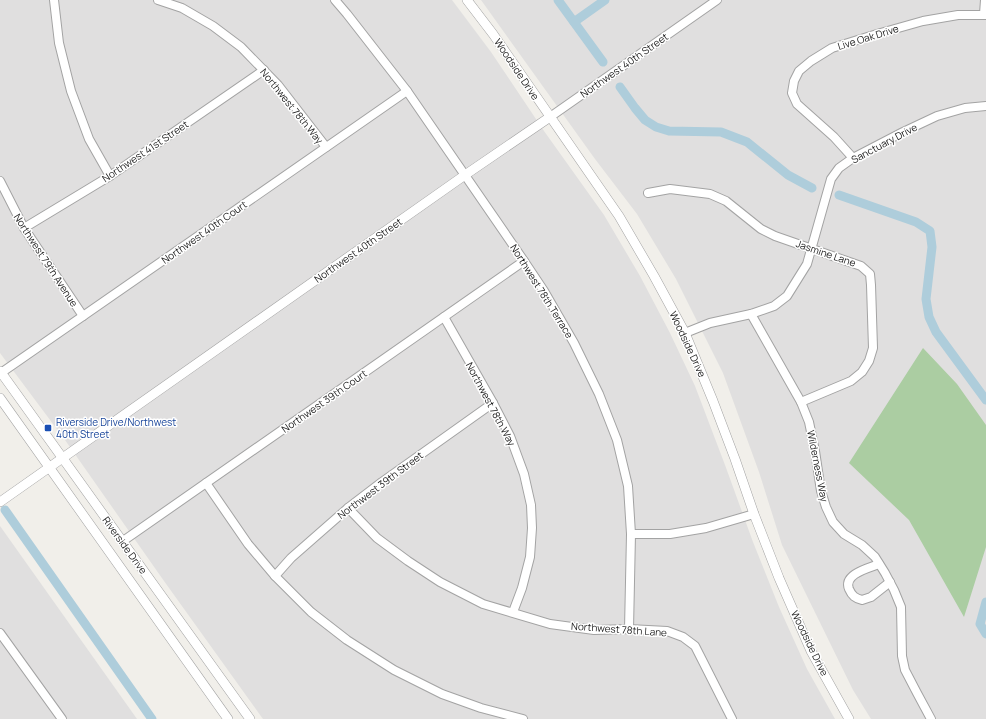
<svg xmlns="http://www.w3.org/2000/svg" width="986" height="719" viewBox="0 0 986 719" font-family="Manrope,sans-serif">
	<rect width="100%" height="100%" fill="#f1efea"/>
	<g fill="#e0dfdf">
		<polygon points="0,0 452,0 491,52 544,131 604,215 640,276 670,333 695,386 725,465 753,542 779,607 807,669 835,719 263,719 164,581 65,440 0,353"/>
		<polygon points="481,0 986,0 986,719 871,719 853,690 782,545 759,472 723,373 676,279 637,214 595,159"/>
		<polygon points="0,526 137,719 0,719"/>
	</g>
	<polygon fill="#abcda2" points="923,348 957,384 986,425 986,547 964,617 909,520 849,463"/>
	<g fill="none" stroke-linecap="round" stroke-linejoin="round">
		<g stroke="#aecddb" stroke-width="9">
			<polyline points="558,0 603,62"/>
			<polyline points="574,22 605,0"/>
			<polyline points="620,87 635,108 645,120 656,127 669,131 721,132 747,142 788,175 812,188"/>
			<polyline points="839,195 916,222 930,231 932,247 926,299 929,317 936,332 986,400"/>
			<polyline points="5,510 152,719"/>
			<polyline points="986,602 980,624 986,634"/>
		</g>
		<g stroke="#a3a3a3" stroke-width="10">
			<g id="minor">
				<polyline points="54,0 59,43 71,91 89,139 110,176"/>
				<polyline points="158,0 182,8 213,26 241,47 278,85 326,147"/>
				<polyline points="335,0 347,14 407,91 524,261 544,291 574,343 599,394 617,440 628,486 631,534 629,629"/>
				<polyline points="984,14 985,0"/>
				<polyline points="550,117 717,0"/>
				<polyline points="853,158 834,137 797,104 792,93 794,81 799,71 811,61 832,48 877,34 923,21 958,15 986,15"/>
				<polyline points="0,181 24,228 83,316"/>
				<polyline points="648,193 670,189 710,194 726,201 761,229 775,236 861,266 870,274 871,285 873,348 869,361 862,372 851,381 801,402"/>
				<polyline points="24,228 110,176 264,70"/>
				<polyline points="751,314 801,402 809,422 815,451 821,491 826,507 833,522 844,534 862,545 875,557 885,573 894,590 901,607 902,656 905,670 917,693 931,719"/>
				<polyline points="444,317 493,403 510,436 524,474 531,505 532,528 530,557 522,588 513,612"/>
				<polyline points="685,333 710,323 751,314 774,306 787,296 807,264 831,179 839,168 853,158 903,132 937,116 965,108 986,106"/>
				<polyline points="1,373 407,91"/>
				<polyline points="206,483 248,544 275,576 311,612 347,640 394,670 442,694 481,708 523,719"/>
				<polyline points="348,508 377,538 408,561 440,582 483,604 550,624 594,630 629,629 667,631 683,637 695,646 732,719"/>
				<polyline points="631,534 670,534 706,528 754,514"/>
				<polyline points="123,541 524,261"/>
				<path d="M879,564C869,568 843,574 849,589C852,596 855,598 862,600L871,597L890,582"/>
				<polyline points="275,576 291,558 348,508 382,482 493,403"/>
				<polyline points="0,633 62,719"/>
			</g>
		</g>
		<g stroke="#a3a3a3" stroke-width="10">
			<g id="tertiary">
				<polyline points="467,0 493,34 619,216 654,276 685,333 713,401 735,459 754,514 779,578 811,651 849,719"/>
				<polyline points="0,371 250,719"/>
				<polyline points="0,398 228,719"/>
				<polyline points="0,502 465,175 550,117"/>
			</g>
		</g>
		<use href="#minor" stroke="#fff" stroke-width="8"/>
		<use href="#tertiary" stroke="#fff" stroke-width="9"/>
	</g>
	<rect fill="#1a4fb4" stroke="#fff" stroke-width="1.5" x="44" y="424" width="8" height="8" rx="2"/>
	<g text-anchor="middle" dominant-baseline="central" stroke-width="3" stroke-linejoin="round" paint-order="stroke">
		<g font-size="10" fill="#222" stroke="#fff">
			<text transform="translate(868 37) rotate(-17)">Live Oak Drive</text>
			<text transform="translate(624 65) rotate(-35)">Northwest 40th Street</text>
			<text transform="translate(517 69) rotate(56)">Woodside Drive</text>
			<text transform="translate(292 106) rotate(51)">Northwest 78th Way</text>
			<text transform="translate(884 143) rotate(-28)">Sanctuary Drive</text>
			<text transform="translate(145 151) rotate(-34)">Northwest 41st Street</text>
			<text transform="translate(204 232) rotate(-35)">Northwest 40th Court</text>
			<text transform="translate(358 250) rotate(-35)">Northwest 40th Street</text>
			<text transform="translate(826 253) rotate(19)">Jasmine Lane</text>
			<text transform="translate(46 260) rotate(57)">Northwest 79th Avenue</text>
			<text transform="translate(542 291) rotate(58)">Northwest 78th Terrace</text>
			<text transform="translate(688 344) rotate(65)">Woodside Drive</text>
			<text transform="translate(324 401) rotate(-35)">Northwest 39th Court</text>
			<text transform="translate(491 404) rotate(62)">Northwest 78th Way</text>
			<text transform="translate(818 466) rotate(79)">Wilderness Way</text>
			<text transform="translate(380 485) rotate(-37)">Northwest 39th Street</text>
			<text transform="translate(125 545) rotate(54)">Riverside Drive</text>
			<text transform="translate(619 629) rotate(4)">Northwest 78th Lane</text>
			<text transform="translate(810 643) rotate(64)">Woodside Drive</text>
		</g>
		<g font-size="10" fill="#164399" stroke="#fff" text-anchor="start">
			<text x="56" y="422">Riverside Drive/Northwest<tspan x="56" dy="12">40th Street</tspan></text>
		</g>
	</g>
</svg>
